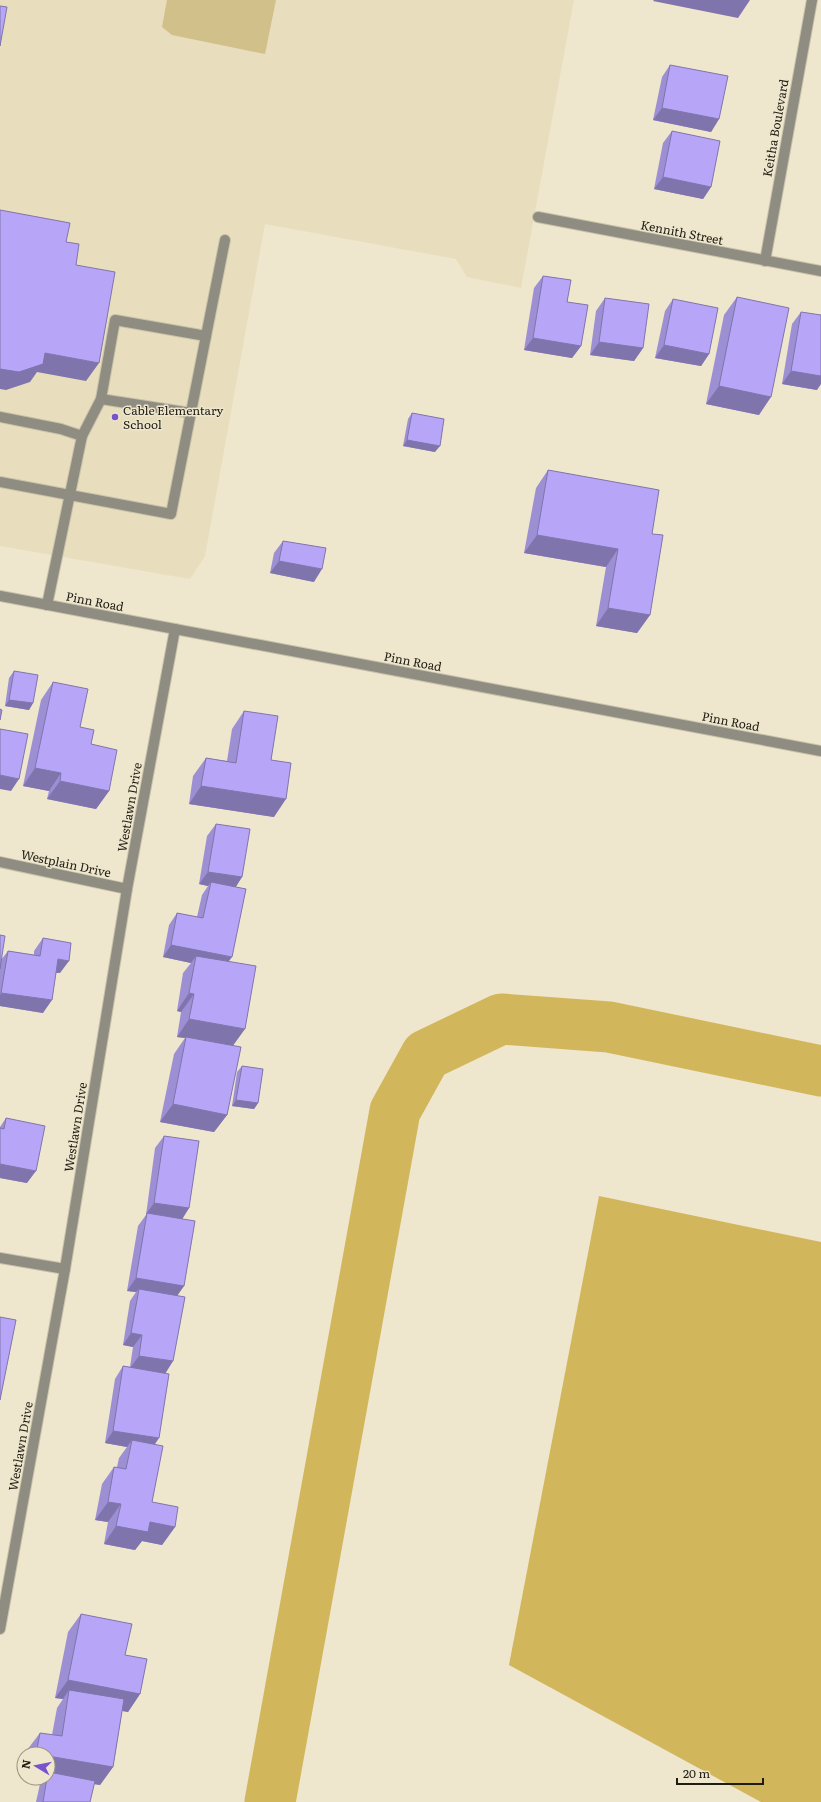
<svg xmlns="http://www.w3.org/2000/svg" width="821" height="1802" viewBox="0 0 821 1802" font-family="Literata,serif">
	<rect width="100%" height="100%" fill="#eee6cd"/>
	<polygon fill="#e8ddbc" points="0,0 574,0 521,288 467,277 456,259 265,224 205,556 190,579 0,546"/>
	<polygon fill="#d1c08a" points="167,0 276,0 265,54 172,35 162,27"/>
	<polygon fill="#d2b65b" points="599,1196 821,1242 821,1802 761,1802 509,1665"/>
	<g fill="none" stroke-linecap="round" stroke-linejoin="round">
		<polyline stroke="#d2b65b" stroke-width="51" points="270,1802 395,1111 426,1055 501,1019 609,1027 821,1071"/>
		<g stroke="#c9c2ab" stroke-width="12">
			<g id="minor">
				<polyline points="538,217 821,271"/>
				<polyline points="765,261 812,0"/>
				<polyline points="206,336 225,240"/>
				<polyline points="101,399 191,413"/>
				<polyline points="0,417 61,429 82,436 47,605"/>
				<polyline points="0,482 171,514 206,336 115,320 101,399 82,436"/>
				<polyline points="0,596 821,751"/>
				<polyline points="0,862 127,889"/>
				<polyline points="0,1258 65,1269"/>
				<polyline points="0,1629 65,1269 127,889 175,629"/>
			</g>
		</g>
		<use href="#minor" stroke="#8f8c81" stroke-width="10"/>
	</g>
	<g fill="#9d8fd4">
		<polygon points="670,65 719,119 711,132 653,120 662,77"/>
		<polygon points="672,131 711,187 703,199 654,189 663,143"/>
		<polygon points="543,276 567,302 581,346 572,358 524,350 534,288"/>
		<polygon points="737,297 759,415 706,404 724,315"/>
		<polygon points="605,298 643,348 634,361 590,355 596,311"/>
		<polygon points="673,299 709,354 701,366 655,358 665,311"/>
		<polygon points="801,312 817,390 782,384 792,324"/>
		<polygon points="412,413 435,452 403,446 408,419"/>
		<polygon points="548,470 652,534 650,615 637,633 596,626 606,567 524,553 536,488"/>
		<polygon points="283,541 314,582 270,573 274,553"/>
		<polygon points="14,671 33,703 29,710 5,706 9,678"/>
		<polygon points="53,682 80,727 91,744 109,791 96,809 47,799 49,791 23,786 41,700"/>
		<polygon points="244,711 271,760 274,817 189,804 193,776 206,758 227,761 232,729"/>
		<polygon points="216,824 242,877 235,887 228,961 233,1046 227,1115 214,1132 160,1122 174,1054 185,1038 177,1037 181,1012 177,1011 183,973 191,963 163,957 169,925 177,913 197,917 202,895 208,886 199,884 207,836"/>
		<polygon points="0,935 1,960 8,951 34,955 34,951 43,938 60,973 56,973 43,1013 0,1006"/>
		<polygon points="242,1066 258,1103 254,1109 232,1106 237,1072"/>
		<polygon points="6,1118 27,1183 0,1178 0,1127"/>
		<polygon points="164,1136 189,1208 182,1219 184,1286 177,1295 173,1361 165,1373 155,1444 152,1502 175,1527 162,1545 142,1541 135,1550 104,1544 108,1522 95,1520 102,1484 114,1467 117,1467 119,1458 127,1447 105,1443 115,1379 123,1366 130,1367 133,1347 123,1345 130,1301 136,1292 127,1291 138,1226 146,1215 155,1148"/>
		<polygon points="81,1614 125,1655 140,1694 128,1712 122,1711 113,1767 100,1785 94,1784 90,1802 36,1802 40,1784 44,1778 48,1778 48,1754 27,1754 27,1750 40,1733 52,1735 57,1708 63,1699 55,1698 68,1632"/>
	</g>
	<g fill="#8074ad">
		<polygon points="654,0 750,0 738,18 653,1"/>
		<polygon points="662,108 719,119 711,132 653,120"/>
		<polygon points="663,177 711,187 703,199 654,189"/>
		<polygon points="533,338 581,346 572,358 524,350"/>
		<polygon points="599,342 643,348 634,361 590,355"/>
		<polygon points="664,345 709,354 701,366 655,358"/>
		<polygon points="45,353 99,363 86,381 37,372 30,382 6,390 0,389 0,369"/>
		<polygon points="791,371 821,376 821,384 817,390 782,384"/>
		<polygon points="719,386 771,397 759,415 706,404"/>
		<polygon points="407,440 440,446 435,452 403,446"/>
		<polygon points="537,535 618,549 606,567 524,553"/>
		<polygon points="279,561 322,569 314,582 270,573"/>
		<polygon points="608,608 650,615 637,633 596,626"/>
		<polygon points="9,700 33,703 29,710 5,706"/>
		<polygon points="35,768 61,773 49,791 23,786"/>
		<polygon points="0,775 19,779 11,791 0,789"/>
		<polygon points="60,781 109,791 96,809 47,799"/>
		<polygon points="201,786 286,799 274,817 189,804"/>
		<polygon points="208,872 242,877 234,890 211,882 208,886 199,884"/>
		<polygon points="171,945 232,957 223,969 196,956 191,963 163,957"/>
		<polygon points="58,959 69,961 60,973 49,972"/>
		<polygon points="1,993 52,1000 43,1013 0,1006 0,995"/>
		<polygon points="189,993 194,994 181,1012 177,1011"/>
		<polygon points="189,1019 245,1029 232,1047 186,1037 185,1038 177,1037"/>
		<polygon points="236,1100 258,1103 254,1109 232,1106"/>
		<polygon points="173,1104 227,1115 214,1132 160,1122"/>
		<polygon points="0,1164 36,1171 27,1183 0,1178"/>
		<polygon points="154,1203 189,1208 181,1221 146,1214"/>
		<polygon points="136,1278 184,1286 175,1299 139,1289 136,1292 127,1291"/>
		<polygon points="131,1333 142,1335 133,1347 123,1345"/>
		<polygon points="139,1356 173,1361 165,1374 130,1368"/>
		<polygon points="113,1431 159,1438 151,1450 132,1440 127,1447 105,1443"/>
		<polygon points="108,1502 121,1504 108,1522 95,1520"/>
		<polygon points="150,1522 175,1527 162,1545 142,1541 135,1550 104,1544 116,1526"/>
		<polygon points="68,1680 140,1694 128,1712 68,1700 69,1690 63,1699 55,1698"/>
		<polygon points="48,1756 113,1767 100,1785 48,1776 49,1772 48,1773"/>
	</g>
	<g fill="#b7a6f7" stroke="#8074ad">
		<polygon points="0,6 7,7 0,46"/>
		<polygon points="670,65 728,76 719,119 662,108"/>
		<polygon points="672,131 720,141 711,187 663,177"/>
		<polygon points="0,210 70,223 66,242 79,244 76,265 115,272 99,363 45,353 43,364 19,372 0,369"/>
		<polygon points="543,276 571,280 567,302 588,305 581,346 533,338"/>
		<polygon points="737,297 789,308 771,397 719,386"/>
		<polygon points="605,298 649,304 643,348 599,342"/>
		<polygon points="673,299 718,308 709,354 664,345"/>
		<polygon points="801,312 821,315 821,376 791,371"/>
		<polygon points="412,413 444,419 440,446 407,440"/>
		<polygon points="548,470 659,490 652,534 663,535 650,615 608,608 618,549 537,535"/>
		<polygon points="283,541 326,548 322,569 279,561"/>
		<polygon points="14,671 38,675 33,703 9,700"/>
		<polygon points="53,682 88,689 80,727 94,730 91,744 117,750 109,791 60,781 61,773 35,768"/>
		<polygon points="0,709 2,710 0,720"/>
		<polygon points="244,711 278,716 271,760 291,763 286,799 201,786 206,758 236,763"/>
		<polygon points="0,729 28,734 19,779 0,775"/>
		<polygon points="216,824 250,829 242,877 208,872"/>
		<polygon points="211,882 246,889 232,957 171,945 177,913 203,918"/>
		<polygon points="0,935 5,936 0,969"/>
		<polygon points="43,938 71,943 69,961 58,959 52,1000 1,993 8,951 40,956"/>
		<polygon points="196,956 256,966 245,1029 189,1019 194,994 189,993"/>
		<polygon points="186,1037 241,1047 227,1115 173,1104"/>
		<polygon points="242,1066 263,1069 258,1103 236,1100"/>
		<polygon points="6,1118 45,1126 36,1171 0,1164 0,1128 4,1129"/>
		<polygon points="164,1136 199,1141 189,1208 154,1203"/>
		<polygon points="147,1213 195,1221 184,1286 136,1278"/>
		<polygon points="139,1289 185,1297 173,1361 139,1356 142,1335 131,1333"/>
		<polygon points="0,1317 16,1320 0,1400"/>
		<polygon points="123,1366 169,1374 159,1438 113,1431"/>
		<polygon points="132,1440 163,1446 152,1502 178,1507 175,1527 150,1522 148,1532 116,1526 121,1504 108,1502 114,1467 126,1469"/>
		<polygon points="81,1614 132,1624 125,1655 147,1659 140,1694 68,1680"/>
		<polygon points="69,1690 124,1699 113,1767 48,1756 48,1754 36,1754 40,1733 62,1736"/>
		<polygon points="49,1772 95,1781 90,1802 43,1802 47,1778 48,1778"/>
	</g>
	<circle fill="#7753cc" stroke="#eee6cd" stroke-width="1.5" cx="115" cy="417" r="4"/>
	<g text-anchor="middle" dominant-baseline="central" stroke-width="3" stroke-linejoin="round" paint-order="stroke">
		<g font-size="12" fill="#1f1c12" stroke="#eee6cd">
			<text transform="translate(775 128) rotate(-80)">Keitha Boulevard</text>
			<text transform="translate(682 232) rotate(11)">Kennith Street</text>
			<text transform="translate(95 601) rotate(11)">Pinn Road</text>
			<text transform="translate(413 661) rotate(11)">Pinn Road</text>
			<text transform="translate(731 721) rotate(11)">Pinn Road</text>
			<text transform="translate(129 807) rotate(-80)">Westlawn Drive</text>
			<text transform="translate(66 863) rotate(12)">Westplain Drive</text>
			<text transform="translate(75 1127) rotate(-81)">Westlawn Drive</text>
			<text transform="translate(20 1446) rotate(-80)">Westlawn Drive</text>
		</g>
		<g font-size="12" fill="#1f1c12" stroke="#eee6cd" text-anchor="start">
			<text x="123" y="410">Cable Elementary<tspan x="123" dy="14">School</tspan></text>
		</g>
	</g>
	<g transform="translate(36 1766) rotate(280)"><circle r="19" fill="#eee6cd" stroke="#9b9582"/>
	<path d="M0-3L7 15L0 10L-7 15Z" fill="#7753cc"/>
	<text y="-6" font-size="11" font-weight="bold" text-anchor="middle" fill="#1f1c12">N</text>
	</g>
	<path d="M677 1778v6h86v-6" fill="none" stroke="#1f1c12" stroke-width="2"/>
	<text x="683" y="1778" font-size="12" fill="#1f1c12" stroke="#eee6cd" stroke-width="3" paint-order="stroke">20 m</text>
</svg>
